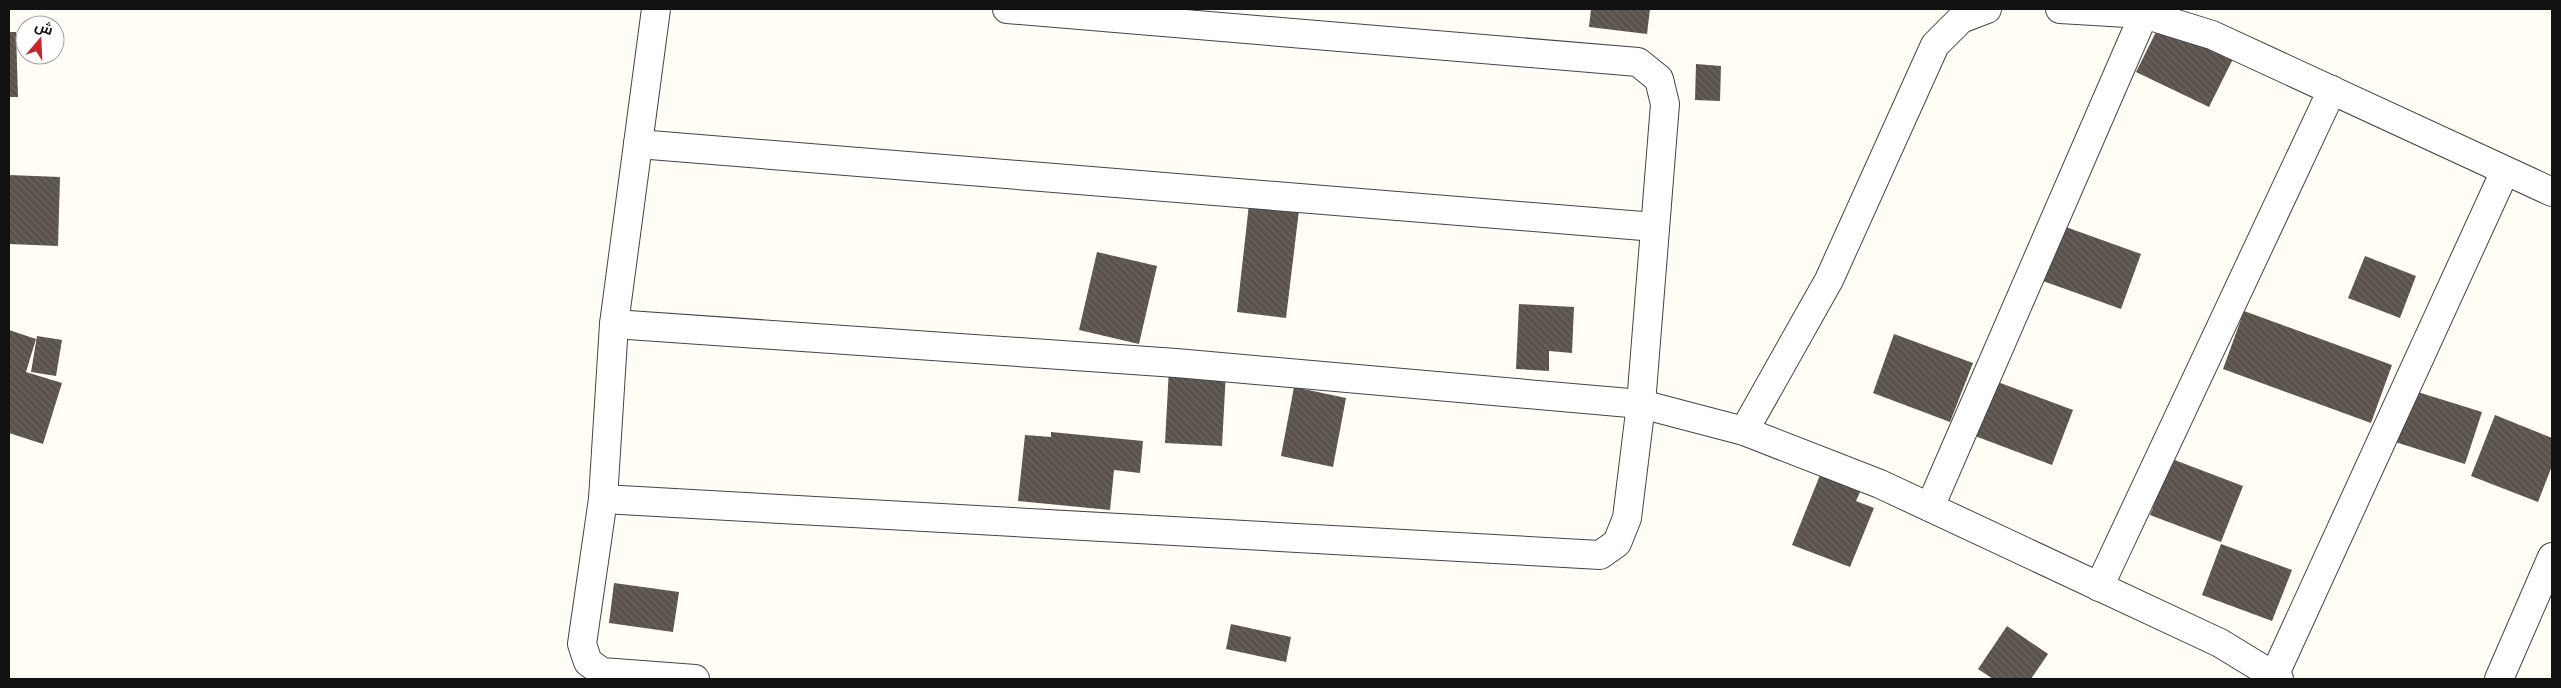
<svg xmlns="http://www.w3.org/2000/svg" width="2561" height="688" viewBox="0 0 2561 688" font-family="'Zilla Slab',Cairo,serif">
	<defs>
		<pattern id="building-back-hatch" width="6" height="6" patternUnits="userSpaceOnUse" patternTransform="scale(1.25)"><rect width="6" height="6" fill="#5a524d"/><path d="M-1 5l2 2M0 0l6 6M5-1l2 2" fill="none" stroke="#6d6662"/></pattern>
	</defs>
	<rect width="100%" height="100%" fill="#fffdf5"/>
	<g fill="url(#building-back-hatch)">
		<polygon points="1591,9 1650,9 1647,34 1589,27"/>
		<polygon points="2163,18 2236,53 2209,107 2136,72"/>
		<polygon points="9,32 16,32 18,97 9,97"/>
		<polygon points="1696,64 1721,66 1720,101 1695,100"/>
		<polygon points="9,175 60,177 58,246 9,244"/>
		<polygon points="1249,204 1299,210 1286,318 1237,312"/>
		<polygon points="2063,226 2141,254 2121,309 2043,281"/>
		<polygon points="1097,252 1157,266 1139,344 1079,330"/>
		<polygon points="2365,256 2416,276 2400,318 2348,298"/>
		<polygon points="1519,304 1574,307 1572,353 1549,351 1549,371 1516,369"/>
		<polygon points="2244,311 2392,365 2371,423 2223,369"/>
		<polygon points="9,330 36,339 26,372 62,383 43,444 9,433"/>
		<polygon points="1894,334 1973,363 1950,422 1873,393"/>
		<polygon points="37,336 62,340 56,376 31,372"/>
		<polygon points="1169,368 1226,372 1222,446 1165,443"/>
		<polygon points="1995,381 2073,410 2052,465 1975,436"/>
		<polygon points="1294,387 1346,398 1333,467 1281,456"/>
		<polygon points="2408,389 2482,412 2465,464 2392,441"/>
		<polygon points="2495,415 2552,438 2552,466 2538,502 2471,476"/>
		<polygon points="1051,432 1143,441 1140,473 1114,470 1110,510 1018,501 1025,435 1051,437"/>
		<polygon points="2172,459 2243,486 2221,542 2150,515"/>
		<polygon points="1824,465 1865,481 1856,501 1874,508 1850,567 1792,545"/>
		<polygon points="2221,544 2292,570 2272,621 2202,595"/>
		<polygon points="614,583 679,592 673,632 609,623"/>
		<polygon points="1231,624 1291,637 1286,662 1226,649"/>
		<polygon points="2007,626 2048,654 2031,679 1993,679 1978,669"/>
	</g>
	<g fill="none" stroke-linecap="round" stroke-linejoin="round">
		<g stroke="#444" stroke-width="30">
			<g id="street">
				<polyline points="656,9 614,324 603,499 582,644 588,662 602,672 695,679"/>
				<polyline points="2060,9 2144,14 2212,35 2552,192"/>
				<polyline points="638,144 1655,227"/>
				<polyline points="614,324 1176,363 1641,404 1744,431 1880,484 2220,643 2279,679"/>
				<polyline points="1744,431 1829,280 1935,45 1961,19 1987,9"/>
				<polyline points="603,499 1600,555 1617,543 1627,518 1641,404 1665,104 1659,79 1638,62 1007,9"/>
				<polyline points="1930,507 2144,14"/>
				<polyline points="2099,587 2332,90"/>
				<polyline points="2274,676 2505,171"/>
				<polyline points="2499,679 2552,557"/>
			</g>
		</g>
		<use href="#street" stroke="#fff" stroke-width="28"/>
	</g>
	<rect width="2561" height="688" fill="none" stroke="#111111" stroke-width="20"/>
	<g transform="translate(40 40) rotate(19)"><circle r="24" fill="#ffffff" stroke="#a0a0a0"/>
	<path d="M0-4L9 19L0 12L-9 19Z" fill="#c4262e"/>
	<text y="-8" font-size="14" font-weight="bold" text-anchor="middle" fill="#111111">ش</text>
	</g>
</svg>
